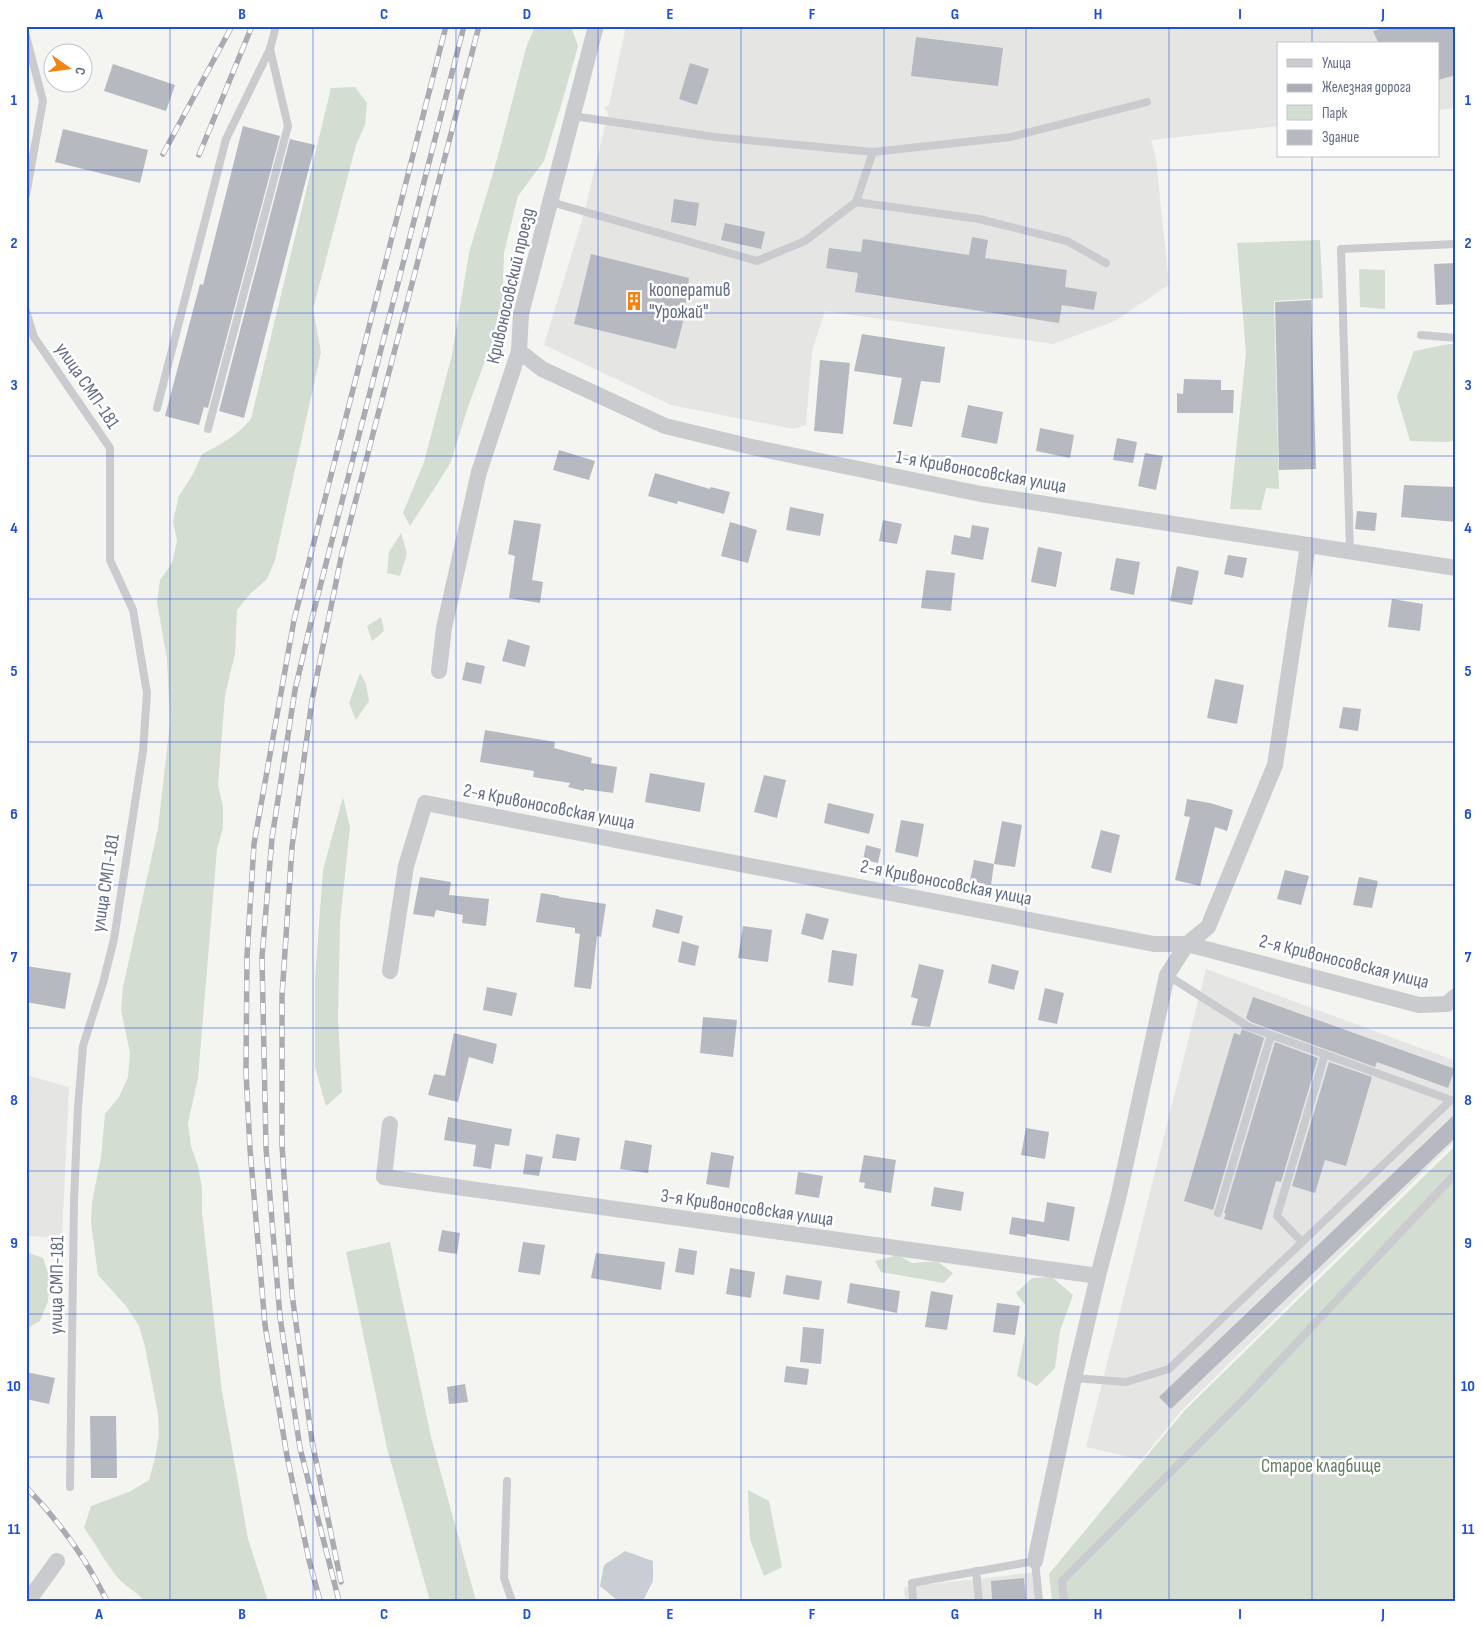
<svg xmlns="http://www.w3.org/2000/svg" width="1482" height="1627" viewBox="0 0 1482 1627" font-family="'Sofia Sans Condensed',sans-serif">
	<rect width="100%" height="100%" fill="#f4f5f1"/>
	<g fill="#e5e6e4">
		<polygon points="626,26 1456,26 1456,108 1438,110 1438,44 1278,44 1278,126 1151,140 1156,158 1169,285 1115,321 1053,344 825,311 812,351 806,425 794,429 671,405 544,345 585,210 608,113 604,108 609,105"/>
		<polygon points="1206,969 1456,1061 1456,1140 1182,1410 1141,1460 1086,1447"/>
		<polygon points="26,1075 69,1087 62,1238 26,1236"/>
		<polygon points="1037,1572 1040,1601 905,1601 904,1587"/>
	</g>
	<g fill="#d3ddd1">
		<polygon points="535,26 571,26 578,46 562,102 544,161 518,196 504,253 502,315 468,407 450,464 410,526 403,513 424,462 452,355 469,253 498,156 526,48"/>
		<path d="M355,87L367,103L365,125L356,145L313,309L321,352L275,560L267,579L250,594L237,610L235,654L225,695L218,785L223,807V828L217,849L198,1078L188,1123L191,1146L198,1166L202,1188V1212L222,1391L248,1539L268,1601H144C137,1592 128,1588 120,1580C106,1565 97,1545 84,1528L91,1506L131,1491L149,1480L155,1458L159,1435L158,1414L145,1347L139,1326L126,1306L98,1275L91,1223L92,1202L101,1157L105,1114L119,1097L128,1077L130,1053L121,1010L123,987L158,828L170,723L167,659L157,602L160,580L172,563L177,541L173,521L179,496L193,474L202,454C222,444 236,436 251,419L331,88Z"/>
		<polygon points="1320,240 1323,298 1274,301 1279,489 1266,488 1261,510 1230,509 1246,353 1237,243"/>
		<polygon points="1359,269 1385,270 1385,309 1360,307"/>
		<polygon points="1449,344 1456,344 1456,440 1447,442 1410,441 1397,397 1414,351"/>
		<polygon points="401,533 407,553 400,576 387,573 389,552"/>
		<polygon points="381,617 384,631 372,641 367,626"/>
		<polygon points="360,673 366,684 369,701 356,720 349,703"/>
		<polygon points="343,797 350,827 340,922 338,1019 342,1092 326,1106 315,1067 315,979 323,870"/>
		<polygon points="1456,1145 1456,1601 1052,1601 1049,1574 1185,1410"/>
		<polygon points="390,1242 431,1437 476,1601 430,1601 387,1448 346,1252"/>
		<polygon points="26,1252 43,1258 50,1279 48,1301 40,1321 26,1329"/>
		<polygon points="898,1255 912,1263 937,1261 953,1273 944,1283 881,1272 875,1261"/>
		<polygon points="1052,1277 1073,1295 1060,1331 1055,1368 1037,1386 1017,1376 1025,1335 1025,1305 1016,1293 1032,1278"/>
		<polygon points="748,1490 769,1501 782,1567 764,1576 750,1539"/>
	</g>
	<polygon fill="#c9ced5" points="625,1551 653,1561 653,1581 643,1601 616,1599 600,1586 604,1565"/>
	<g fill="#b6b9c0">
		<polygon points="1391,26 1456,26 1456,75 1438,80 1438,44 1379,44 1373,31"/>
		<polygon points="916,37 1003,48 998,86 911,76"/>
		<polygon points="690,63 709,69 697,105 679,99"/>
		<polygon points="113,64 175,85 166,111 104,91"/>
		<polygon points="243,126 280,136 208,408 204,407 199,425 165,416 200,284 203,285"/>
		<polygon points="63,129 148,150 140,183 55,162"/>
		<polygon points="290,139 315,145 244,418 219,411"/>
		<polygon points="674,199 699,203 696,226 671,222"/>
		<polygon points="725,223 765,232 761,249 721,240"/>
		<polygon points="972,237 988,240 985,258 1067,270 1065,287 1097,292 1094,310 1062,305 1059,323 855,292 858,273 826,268 829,248 861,252 863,239 969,255"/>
		<polygon points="591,254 689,278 684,318 676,349 574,324"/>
		<polygon points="1456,263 1456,304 1436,305 1434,264"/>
		<polygon points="1311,300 1316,469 1279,470 1275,302"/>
		<polygon points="862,334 945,347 940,383 921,381 912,427 893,424 902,378 854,371"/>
		<polygon points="820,360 850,363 843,434 814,431"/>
		<polygon points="1184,379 1221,380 1221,390 1234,390 1233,413 1177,413 1177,393 1183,394"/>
		<polygon points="968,405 1003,412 997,444 961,437"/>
		<polygon points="1040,428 1074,435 1070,458 1036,451"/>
		<polygon points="1117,438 1137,442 1133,463 1113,460"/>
		<polygon points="559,450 595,461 589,480 553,470"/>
		<polygon points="1145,453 1163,456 1156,490 1138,486"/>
		<polygon points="655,473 710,489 711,487 730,492 724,514 678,501 677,504 648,496"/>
		<polygon points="1404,485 1456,487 1456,522 1401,517"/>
		<polygon points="790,507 824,514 820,536 786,530"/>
		<polygon points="1357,511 1377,513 1375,531 1355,529"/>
		<polygon points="514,520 541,524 532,580 543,582 540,603 509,598 515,556 508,554"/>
		<polygon points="883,520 902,524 897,544 879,541"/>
		<polygon points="730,522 757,530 748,563 721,556"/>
		<polygon points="972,525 989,528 983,560 951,554 954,535 970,538"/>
		<polygon points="1038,547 1062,552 1056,587 1031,582"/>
		<polygon points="1228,555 1247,558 1243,578 1224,574"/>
		<polygon points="1116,558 1140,562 1134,595 1110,590"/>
		<polygon points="1177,566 1199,571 1192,605 1170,601"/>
		<polygon points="926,570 955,573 951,611 921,608"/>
		<polygon points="1392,599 1423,604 1420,631 1388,627"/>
		<polygon points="508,639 530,646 525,667 502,661"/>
		<polygon points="466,662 485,666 481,684 462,680"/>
		<polygon points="1215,679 1244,685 1237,724 1207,718"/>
		<polygon points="1343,707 1361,709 1358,731 1339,728"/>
		<polygon points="485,730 555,742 554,748 592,758 591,763 617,767 613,793 584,789 584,791 568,787 570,783 533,777 534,771 480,762"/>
		<polygon points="650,773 705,783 700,812 645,802"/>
		<polygon points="764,775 786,780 777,818 754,812"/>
		<polygon points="1187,799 1210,803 1233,810 1227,831 1215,827 1200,886 1175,880 1190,817 1184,816"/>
		<polygon points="828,803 874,814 869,834 824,823"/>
		<polygon points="901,820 924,824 918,857 895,852"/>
		<polygon points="1002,821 1022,825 1015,867 994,864"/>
		<polygon points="1101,830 1120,835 1111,873 1091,868"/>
		<polygon points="866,845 881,849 878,863 863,860"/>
		<polygon points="974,860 994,864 991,885 970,881"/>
		<polygon points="1285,870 1309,876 1301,905 1277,899"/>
		<polygon points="420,877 451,882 449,895 489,899 486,926 462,923 463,915 436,910 434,917 413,914"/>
		<polygon points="1359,877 1378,881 1372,908 1353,905"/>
		<polygon points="541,893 559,896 559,897 606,904 601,937 597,936 591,989 574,987 580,934 575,933 575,928 536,922"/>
		<polygon points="656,909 683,916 679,934 652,927"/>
		<polygon points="806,913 829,919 823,940 801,934"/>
		<polygon points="743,926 772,930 768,962 738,958"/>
		<polygon points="682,941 699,946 695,966 678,962"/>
		<polygon points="832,950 857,954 853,986 828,982"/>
		<polygon points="919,964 944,970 930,1027 911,1025 918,999 911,997"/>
		<polygon points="992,964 1019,971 1014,990 988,983"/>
		<polygon points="26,966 71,973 65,1009 26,1002"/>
		<polygon points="487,987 517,993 512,1016 483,1010"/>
		<polygon points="1045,988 1064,993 1057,1024 1038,1020"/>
		<polygon points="1253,997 1455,1069 1448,1088 1377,1062 1375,1067 1251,1022 1246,1018"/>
		<polygon points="703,1017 737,1020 733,1057 700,1053"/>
		<polygon points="1242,1029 1264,1038 1213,1210 1184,1201 1234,1033 1240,1035"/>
		<polygon points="454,1033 497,1044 493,1064 469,1057 458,1102 428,1095 434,1074 445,1076"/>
		<polygon points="1275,1042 1318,1058 1281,1182 1276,1181 1262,1230 1224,1219 1226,1213 1224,1213"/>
		<polygon points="1329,1062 1372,1077 1346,1166 1325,1160 1315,1193 1292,1186"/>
		<polygon points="1456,1113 1456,1137 1171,1409 1159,1397"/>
		<polygon points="448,1117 512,1129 509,1146 495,1144 491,1169 473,1166 476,1145 444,1140"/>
		<polygon points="1026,1128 1049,1132 1045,1159 1021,1155"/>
		<polygon points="556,1134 580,1138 576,1161 552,1158"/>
		<polygon points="625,1140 652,1145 648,1173 620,1169"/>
		<polygon points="711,1152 734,1156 729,1188 706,1184"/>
		<polygon points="526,1154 543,1157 539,1176 523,1174"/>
		<polygon points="864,1155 896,1160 891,1193 864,1188 865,1183 859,1182"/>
		<polygon points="798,1172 823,1176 819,1198 795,1194"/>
		<polygon points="934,1187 964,1192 961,1211 931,1206"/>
		<polygon points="1047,1202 1075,1207 1069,1241 1027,1234 1026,1237 1009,1234 1012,1217 1044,1222"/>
		<polygon points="442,1230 460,1233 457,1254 438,1251"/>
		<polygon points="523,1242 545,1245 540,1275 518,1272"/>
		<polygon points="679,1248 697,1251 694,1275 675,1272"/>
		<polygon points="596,1253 665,1262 661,1290 591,1278"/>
		<polygon points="730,1268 755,1272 751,1298 726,1294"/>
		<polygon points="786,1275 822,1281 819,1300 783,1294"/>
		<polygon points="850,1283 900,1291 897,1313 847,1303"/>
		<polygon points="931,1291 953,1295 947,1330 925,1327"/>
		<polygon points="997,1303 1020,1306 1015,1335 993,1332"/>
		<polygon points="803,1327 824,1329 821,1364 800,1362"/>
		<polygon points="786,1366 809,1369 807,1385 784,1382"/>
		<polygon points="26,1372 55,1378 49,1404 26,1399"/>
		<polygon points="465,1384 468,1402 449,1404 447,1387"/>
		<polygon points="90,1416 116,1416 117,1478 91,1478"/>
		<polygon points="1024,1578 1026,1601 992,1601 991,1581"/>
	</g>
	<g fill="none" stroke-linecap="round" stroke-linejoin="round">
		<g stroke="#c9cbcf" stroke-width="8">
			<polyline points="26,36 43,101 26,195"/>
			<polyline points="573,116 715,137 873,152 1011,137 1147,102"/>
			<polyline points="551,202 757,261 805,241 856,202 873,152"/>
			<polyline points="856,202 979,219 1067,241 1106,263"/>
			<polyline points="26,311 34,337 110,448 110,560 133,610 147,693 143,751 114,939 103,983 83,1046 78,1107 74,1200 70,1487"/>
			<polyline points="1421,335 1456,338"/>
			<polyline points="157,408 226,139 270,49 276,26"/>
			<polyline points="208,429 288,126 270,49"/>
			<polyline points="1350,551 1341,249 1456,244"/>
			<polyline points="1218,1213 1271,1035"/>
			<polyline points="1302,1242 1277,1216 1325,1054"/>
			<polyline points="1074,1378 1126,1382 1169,1369 1451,1100 1249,1027 1167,975"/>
			<polyline points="507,1481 504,1578 512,1601"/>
			<polyline points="976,1571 979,1601"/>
			<polyline points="913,1601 912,1583 1035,1561 1039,1601"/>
			<polyline points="1064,1601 1062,1581 1245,1398 1456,1173"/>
		</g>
		<g stroke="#c9cbcf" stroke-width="16">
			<polyline points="519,351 542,369 665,426 752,447 981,494 1456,568"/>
			<polyline points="439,671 444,628 479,472 519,351 521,314 596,26"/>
			<polyline points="390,971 406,866 425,803 1154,944 1187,944 1419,1005 1447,1004 1456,996"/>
			<polyline points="390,1124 384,1177 1098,1276"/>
			<polyline points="1035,1561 1074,1378 1098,1276 1118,1199 1167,975 1187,944 1208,927 1275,765 1308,545"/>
			<polyline points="28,1601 57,1561"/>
		</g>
		<g stroke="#a8abb2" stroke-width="5.5">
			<g id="rail">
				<polyline points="163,154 232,26"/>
				<polyline points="199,155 252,26"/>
				<path d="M26,1487C59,1521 86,1558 107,1601"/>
				<polyline points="341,1582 312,1441 292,1294 282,1145 282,996 292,847 312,700 342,553 479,26"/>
				<polyline points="320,1601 309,1560 287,1456 265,1325 250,1149 246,1072 247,956 254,844 294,620 446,26"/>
				<polyline points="339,1601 300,1448 280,1317 266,1148 262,957 272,838 295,690 310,626 464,26"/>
			</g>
		</g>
		<use href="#rail" stroke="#fff" stroke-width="4" stroke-dasharray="11" stroke-linecap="butt"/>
	</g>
	<path fill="none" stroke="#1d4ed8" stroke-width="1" stroke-opacity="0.55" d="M170,26V1601M313,26V1601M456,26V1601M598,26V1601M741,26V1601M884,26V1601M1026,26V1601M1169,26V1601M1312,26V44M1312,156V1601M26,170H1456M26,313H1456M26,456H1456M26,599H1456M26,742H1456M26,885H1456M26,1028H1456M26,1171H1456M26,1314H1456M26,1457H1456"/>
	<defs>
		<g id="building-bare" transform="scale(1.5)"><path d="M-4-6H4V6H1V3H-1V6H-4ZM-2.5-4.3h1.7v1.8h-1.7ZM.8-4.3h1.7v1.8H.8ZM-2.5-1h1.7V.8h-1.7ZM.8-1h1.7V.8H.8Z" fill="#f28414" stroke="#fff" stroke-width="2.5" paint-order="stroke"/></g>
	</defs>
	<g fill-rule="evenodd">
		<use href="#building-bare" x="634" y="301"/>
	</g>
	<g text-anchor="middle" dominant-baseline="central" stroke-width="5" stroke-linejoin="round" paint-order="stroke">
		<g font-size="19" fill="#616b85" stroke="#fff">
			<text transform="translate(511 286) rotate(-77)">Кривоносовский проезд</text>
			<text transform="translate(87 386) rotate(56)">улица СМП-181</text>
			<text transform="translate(981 472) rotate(10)">1-я Кривоносовская улица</text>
			<text transform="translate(549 807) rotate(11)">2-я Кривоносовская улица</text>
			<text transform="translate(106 883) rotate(-81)">улица СМП-181</text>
			<text transform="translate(946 883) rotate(11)">2-я Кривоносовская улица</text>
			<text transform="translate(1344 962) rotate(14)">2-я Кривоносовская улица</text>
			<text transform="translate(747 1208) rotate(8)">3-я Кривоносовская улица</text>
			<text transform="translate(57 1285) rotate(-89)">улица СМП-181</text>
		</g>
		<g font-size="19" fill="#616b85" stroke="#fff" text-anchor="start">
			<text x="649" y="290">кооператив<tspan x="649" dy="22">"Урожай"</tspan></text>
		</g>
		<g font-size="19" fill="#617b63" stroke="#fff">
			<text x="1321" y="1466">Старое кладбище</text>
		</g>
	</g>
	<rect width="1482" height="1627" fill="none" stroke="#ffffff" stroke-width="55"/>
	<rect x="1277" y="42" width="162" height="115" fill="#ffffff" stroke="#c0c4ce"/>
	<rect x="1287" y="59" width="25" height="8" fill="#c9cbcf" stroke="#c0c4ce"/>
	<text x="1322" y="68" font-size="15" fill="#616b85">Улица</text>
	<rect x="1287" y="84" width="25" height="8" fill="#a8abb2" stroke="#c0c4ce"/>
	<text x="1322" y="92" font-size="15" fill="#616b85">Железная дорога</text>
	<rect x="1287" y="105" width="25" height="15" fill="#d3ddd1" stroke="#c0c4ce"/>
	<text x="1322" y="118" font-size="15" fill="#616b85">Парк</text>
	<rect x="1287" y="130" width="25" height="15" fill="#b6b9c0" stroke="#c0c4ce"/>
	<text x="1322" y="142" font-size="15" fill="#616b85">Здание</text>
	<g transform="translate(68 68) rotate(104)"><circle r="24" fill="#ffffff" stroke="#c0c4ce"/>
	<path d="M0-4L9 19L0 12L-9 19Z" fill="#f28414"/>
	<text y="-8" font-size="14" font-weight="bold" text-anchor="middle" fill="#616b85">С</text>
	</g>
	<rect x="28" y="28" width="1426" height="1572" fill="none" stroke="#1d4ed8" stroke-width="2"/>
	<g font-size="16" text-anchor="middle" font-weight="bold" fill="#1d4ed8">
		<text x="99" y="19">A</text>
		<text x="242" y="19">B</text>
		<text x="384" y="19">C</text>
		<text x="527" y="19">D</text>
		<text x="670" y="19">E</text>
		<text x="812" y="19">F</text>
		<text x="955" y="19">G</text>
		<text x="1098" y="19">H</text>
		<text x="1240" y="19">I</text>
		<text x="1383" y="19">J</text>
		<text x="14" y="105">1</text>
		<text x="1468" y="105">1</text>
		<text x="14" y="248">2</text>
		<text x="1468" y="248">2</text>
		<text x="14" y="390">3</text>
		<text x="1468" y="390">3</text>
		<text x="14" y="533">4</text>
		<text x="1468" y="533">4</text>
		<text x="14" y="676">5</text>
		<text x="1468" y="676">5</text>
		<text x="14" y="819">6</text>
		<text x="1468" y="819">6</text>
		<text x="14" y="962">7</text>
		<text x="1468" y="962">7</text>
		<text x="14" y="1105">8</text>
		<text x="1468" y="1105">8</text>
		<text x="14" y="1248">9</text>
		<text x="1468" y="1248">9</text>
		<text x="14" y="1391">10</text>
		<text x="1468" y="1391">10</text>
		<text x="14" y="1534">11</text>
		<text x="1468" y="1534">11</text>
		<text x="99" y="1619">A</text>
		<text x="242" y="1619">B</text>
		<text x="384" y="1619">C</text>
		<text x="527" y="1619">D</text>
		<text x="670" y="1619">E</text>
		<text x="812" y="1619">F</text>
		<text x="955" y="1619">G</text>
		<text x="1098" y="1619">H</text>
		<text x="1240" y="1619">I</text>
		<text x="1383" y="1619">J</text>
	</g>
</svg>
